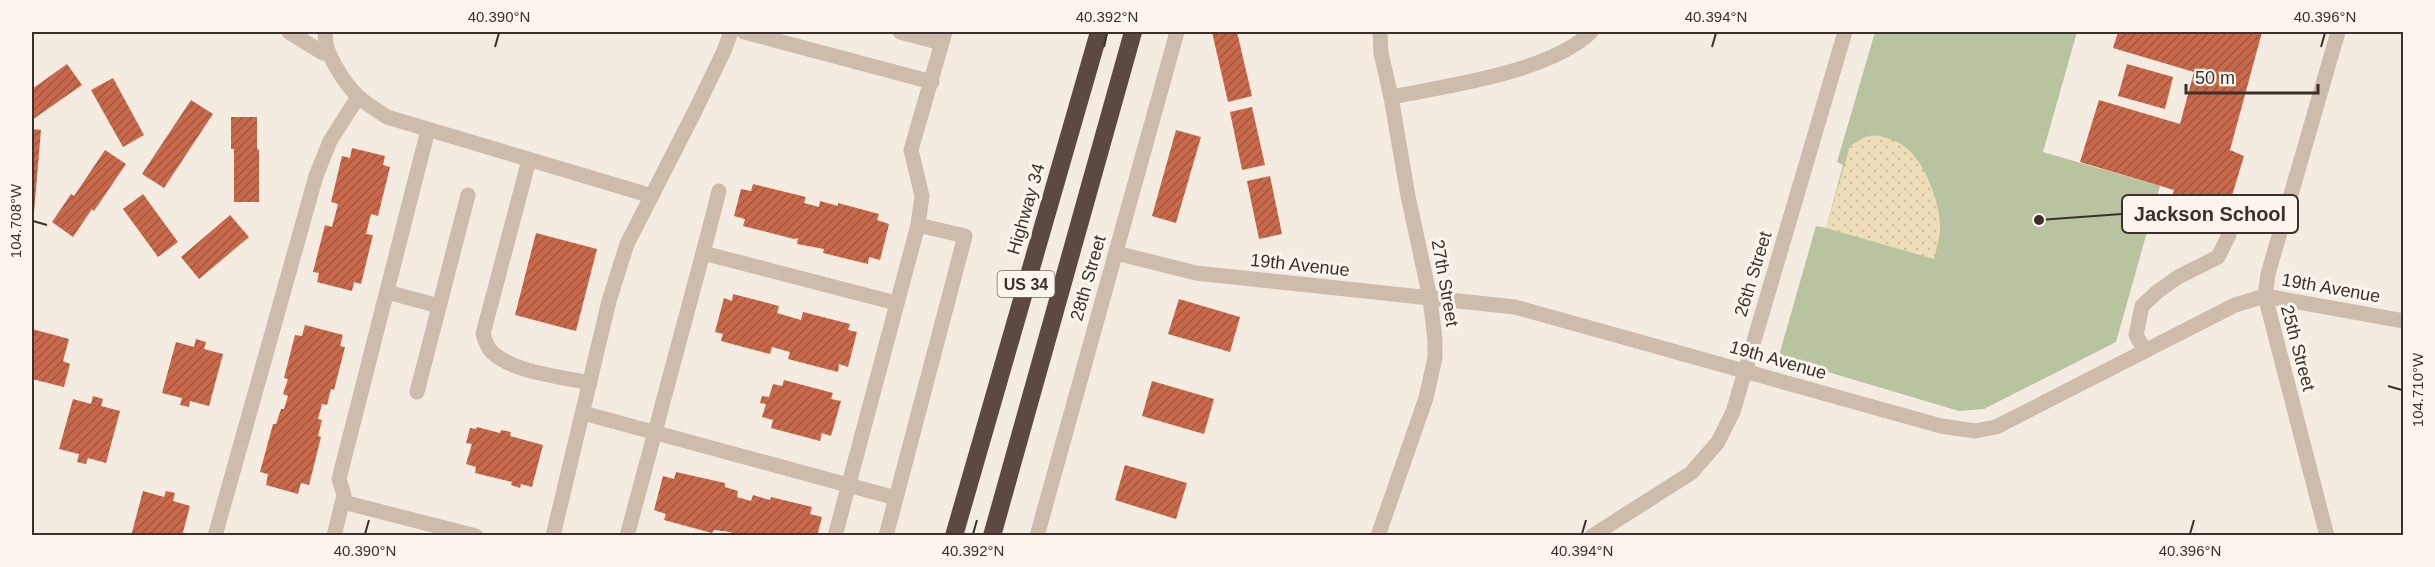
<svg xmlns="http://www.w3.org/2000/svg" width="2435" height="567" viewBox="0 0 2435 567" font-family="Arial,sans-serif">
	<defs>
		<pattern id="sand-dots" width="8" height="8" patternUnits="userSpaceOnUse" patternTransform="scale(1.5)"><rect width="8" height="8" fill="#efdcb8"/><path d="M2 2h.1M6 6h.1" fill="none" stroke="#cebd9e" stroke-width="1.8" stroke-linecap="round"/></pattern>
		<pattern id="building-hatch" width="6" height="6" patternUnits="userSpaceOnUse" patternTransform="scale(1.5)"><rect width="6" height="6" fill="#c8694b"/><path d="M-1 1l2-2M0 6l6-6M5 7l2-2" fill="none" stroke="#a4573f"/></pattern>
	</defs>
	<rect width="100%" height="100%" fill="#f4ebe1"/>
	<polygon fill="#b8c4a0" points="1875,32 2077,32 2043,152 2160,186 2116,342 1984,409 1959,411 1784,359 1780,352 1816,226 1826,228 1843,165 1837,162"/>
	<path fill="url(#sand-dots)" d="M1875,135C1885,137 1896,140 1905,147C1925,161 1942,207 1940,231C1939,240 1936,250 1934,259L1826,228L1850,146L1865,137Z"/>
	<g fill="url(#building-hatch)">
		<polygon points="1212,32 1237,32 1252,96 1228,102"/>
		<polygon points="2118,32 2262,32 2230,150 2244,156 2228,209 2223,207 2221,212 2213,210 2207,229 2166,219 2174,190 2080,162 2099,100 2180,124 2194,72 2113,48"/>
		<polygon points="67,64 82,85 32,120 32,89"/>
		<polygon points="2127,64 2173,77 2165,109 2118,96"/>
		<polygon points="113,78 144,135 123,147 91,90"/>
		<polygon points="191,100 213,114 164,188 142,174"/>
		<polygon points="1252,107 1265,165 1242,170 1230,112"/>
		<polygon points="231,117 257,117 257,149 259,150 259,202 234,202 234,149 231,149"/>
		<polygon points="32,129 41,130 33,224 32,223"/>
		<polygon points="1176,130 1201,137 1176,223 1152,216"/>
		<polygon points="352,148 385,156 383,165 390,167 378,216 371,214 366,234 373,235 361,284 354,282 352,291 317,282 319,273 313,272 325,225 332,227 338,204 331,202 342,156 350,158"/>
		<polygon points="105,150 126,164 94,211 92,209 73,237 52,222 71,194 74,196"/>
		<polygon points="1270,176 1282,234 1259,239 1247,181"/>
		<polygon points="753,184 806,197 804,203 819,207 820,201 838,206 838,203 879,214 877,220 889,224 880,260 869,257 868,264 823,253 824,249 797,244 798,238 794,239 743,226 745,219 734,216 741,189 751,191"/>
		<polygon points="143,194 178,242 158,257 123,209"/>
		<polygon points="230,215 249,237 199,279 181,257"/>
		<polygon points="536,233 597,249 576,331 515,315"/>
		<polygon points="733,294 779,306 777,313 801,320 803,312 850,324 848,330 857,332 848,367 839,364 838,372 788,359 790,352 772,347 770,354 721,341 723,334 715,332 724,298 732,301"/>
		<polygon points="1179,299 1240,317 1230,352 1168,334"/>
		<polygon points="305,325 343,335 340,346 345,347 334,390 331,389 327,405 322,404 318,419 322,420 318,436 321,437 309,485 301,483 298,494 266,485 268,474 260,472 273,424 276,424 281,409 284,409 288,396 283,394 288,379 284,378 295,335 302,336"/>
		<polygon points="32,329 69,339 63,361 70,364 64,387 32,379"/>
		<polygon points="196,339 206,342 204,349 223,354 209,406 190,401 189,407 180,405 182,398 162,393 176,342 194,347"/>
		<polygon points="784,380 833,393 831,399 841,401 831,436 822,433 820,441 771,428 773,420 762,417 766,404 760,403 762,396 769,397 773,384 782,386"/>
		<polygon points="1152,381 1214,399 1204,434 1142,416"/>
		<polygon points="93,396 103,399 101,406 120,411 106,463 88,458 86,464 77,462 79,454 59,449 73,399 91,404"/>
		<polygon points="477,427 500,433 501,430 511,432 510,436 543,445 532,487 521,484 520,488 511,485 512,482 475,473 476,467 466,464 472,444 466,443 470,428 476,429"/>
		<polygon points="1125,465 1187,483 1176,519 1115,500"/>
		<polygon points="676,472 725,483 725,487 738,491 737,497 751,501 753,495 770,500 771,497 812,507 810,514 822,517 817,536 730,536 731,532 714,530 712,533 664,520 666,514 654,510 663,476 674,479"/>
		<polygon points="143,491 164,497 166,491 175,493 173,501 190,506 182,536 131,536"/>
	</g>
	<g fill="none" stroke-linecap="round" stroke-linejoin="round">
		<g stroke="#cdbbac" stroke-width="15">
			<polyline points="289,32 323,53 327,53"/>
			<path d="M326,32C321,49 346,86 360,98C368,105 378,111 387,117L652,196"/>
			<polyline points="744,32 932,82"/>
			<polyline points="900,32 941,43"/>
			<path d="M1391,97C1448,86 1550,72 1591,32"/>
			<path d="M529,160L483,334C485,340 487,347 491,351C511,372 561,377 590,383"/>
			<polyline points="703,253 719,191"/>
			<polyline points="1116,253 1196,273 1515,307 1941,426 1975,431 1996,427 2235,305 2265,296 2404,321"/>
			<polyline points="387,292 439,306"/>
			<polyline points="2145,351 2136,335 2142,306 2157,292 2178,277 2218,257 2229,235"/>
			<polyline points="417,392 468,195"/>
			<polyline points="583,413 896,498"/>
			<polyline points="343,502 476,536"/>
			<polyline points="215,536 316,176 330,141 358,97"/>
			<polyline points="334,536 344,495 339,479 428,130"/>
			<polyline points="553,536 609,301 627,244 695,111 724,51 731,32"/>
			<polyline points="627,536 703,253 896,303"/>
			<polyline points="835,536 918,225 922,196 911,150 945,32"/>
			<polyline points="886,536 965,236 918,225"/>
			<polyline points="1037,536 1177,32"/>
			<polyline points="1378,536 1426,398 1435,358 1435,340 1430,298 1408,196 1391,97 1381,53 1380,32"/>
			<polyline points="1592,536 1691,473 1718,442 1733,412 1845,32"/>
			<polyline points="2327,536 2265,296 2268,274 2338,32"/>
		</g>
		<g stroke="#5c4a42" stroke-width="18">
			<polyline points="954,536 1099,32"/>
			<polyline points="992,536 1133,32"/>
		</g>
	</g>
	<path fill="none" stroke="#3b302b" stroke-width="2" d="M495,47L499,33M1104,47L1107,33M1712,47L1716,33M2321,47L2325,33M33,221L47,225M2388,386L2402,390M365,534L369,520M973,534L977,520M1582,534L1586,520M2190,534L2194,520"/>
	<g text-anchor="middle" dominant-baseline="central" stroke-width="6" stroke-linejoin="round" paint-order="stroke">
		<rect fill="#fbf5ee" stroke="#756b66" stroke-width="1.5" x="997.5" y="271" width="57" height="26" rx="4.5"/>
		<g font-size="16" font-weight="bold" fill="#3b302b">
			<text x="1026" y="284">US 34</text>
		</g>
		<g font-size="18" fill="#3b302b" stroke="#fbf5ee">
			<text transform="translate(1026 209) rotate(-74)">Highway 34</text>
			<text transform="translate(1300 265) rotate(6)">19th Avenue</text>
			<text transform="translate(1753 274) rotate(-73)">26th Street</text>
			<text transform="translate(1088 278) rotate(-74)">28th Street</text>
			<text transform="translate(1445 283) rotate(80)">27th Street</text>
			<text transform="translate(2331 288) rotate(10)">19th Avenue</text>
			<text transform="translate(2298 348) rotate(75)">25th Street</text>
			<text transform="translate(1778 360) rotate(16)">19th Avenue</text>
		</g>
	</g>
	<path fill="none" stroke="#3b302b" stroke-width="2" d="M2039 220L2122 214"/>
	<circle fill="#3b302b" stroke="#fbf5ee" stroke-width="2" cx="2039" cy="220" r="6"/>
	<rect fill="#fbf5ee" stroke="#3b302b" stroke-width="2" x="2122" y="195" width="176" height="38" rx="6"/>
	<g font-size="20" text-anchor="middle" font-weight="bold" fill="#3b302b">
		<text x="2210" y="221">Jackson School</text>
	</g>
	<rect width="2435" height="567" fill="none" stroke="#fbf5ee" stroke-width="66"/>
	<path d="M2186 84v9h132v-9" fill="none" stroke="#3b302b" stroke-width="3"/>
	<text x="2195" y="84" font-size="18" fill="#3b302b" stroke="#fbf5ee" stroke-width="4.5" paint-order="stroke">50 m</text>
	<rect x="33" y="33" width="2369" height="501" fill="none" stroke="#3b302b" stroke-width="2"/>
	<g font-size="15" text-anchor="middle" fill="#3b302b">
		<text x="499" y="22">40.390°N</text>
		<text x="1107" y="22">40.392°N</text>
		<text x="1716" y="22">40.394°N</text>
		<text x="2325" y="22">40.396°N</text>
		<text transform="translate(16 221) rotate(-90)" y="5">104.708°W</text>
		<text transform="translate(2418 390) rotate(-90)" y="5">104.710°W</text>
		<text x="365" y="556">40.390°N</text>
		<text x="973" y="556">40.392°N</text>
		<text x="1582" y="556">40.394°N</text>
		<text x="2190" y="556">40.396°N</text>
	</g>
</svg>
